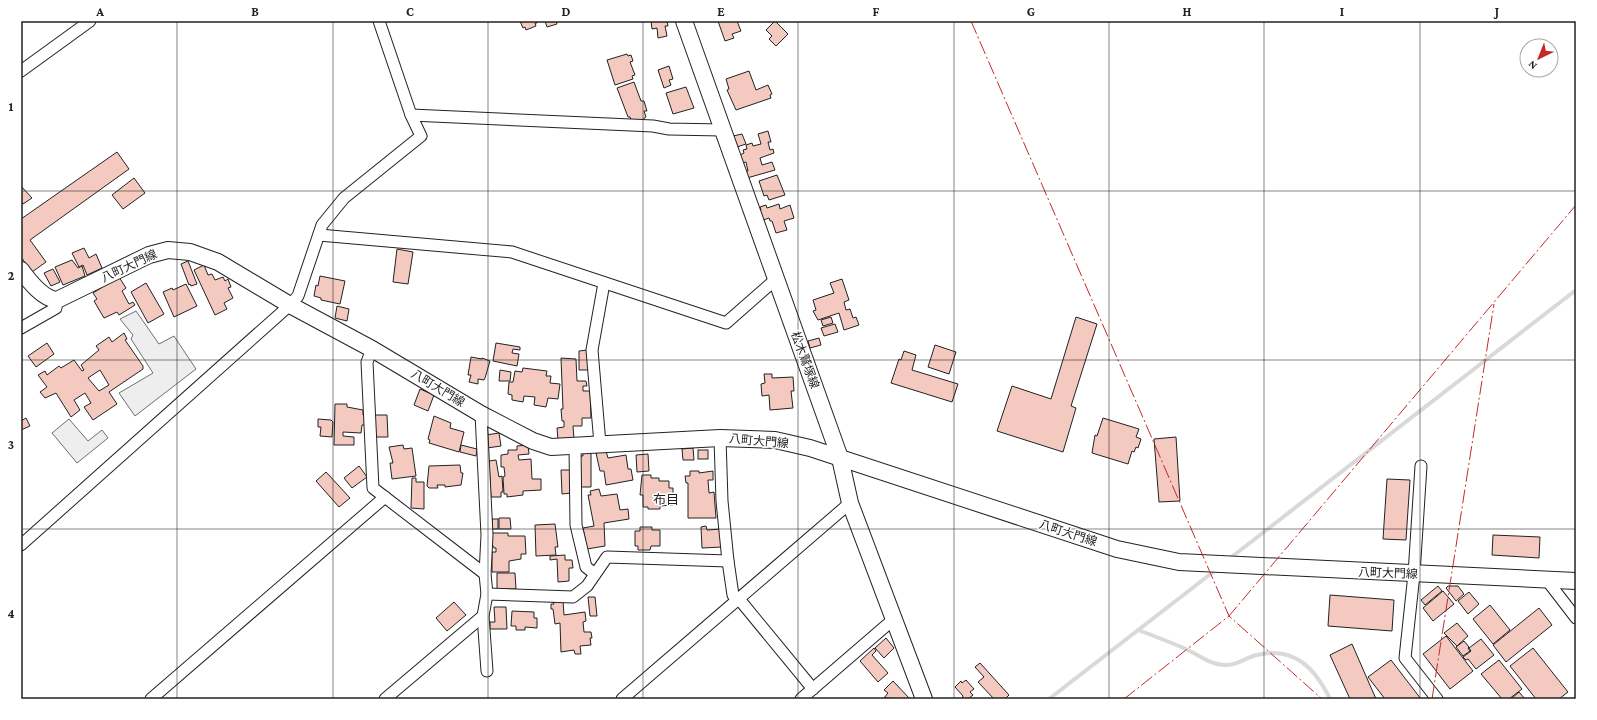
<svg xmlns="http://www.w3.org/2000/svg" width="1597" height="720" viewBox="0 0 1597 720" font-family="'Crimson Pro','Noto Sans JP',serif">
	<rect width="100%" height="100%" fill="#fff"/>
	<g fill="#eee" stroke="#6f6f6f">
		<polygon points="136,311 159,344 174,336 196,369 135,416 119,393 153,373 131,339 133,335 120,319"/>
		<polygon points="69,419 88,441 102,430 108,438 77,463 52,433"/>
	</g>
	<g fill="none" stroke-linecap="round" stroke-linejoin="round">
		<g stroke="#d9d9d9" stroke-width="4">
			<polyline points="1229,559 1576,290"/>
			<path d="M1138,630C1154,636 1170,642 1186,649C1199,655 1211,665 1225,665C1236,666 1247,657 1257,655C1294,646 1315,668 1330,699"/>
			<polyline points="1049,699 1217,569"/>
		</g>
	</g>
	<g fill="#f3c9c0" stroke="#222" fill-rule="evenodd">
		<polygon points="520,21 537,21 537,23 535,23 536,26 526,30 525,27 523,28"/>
		<polygon points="545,21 556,21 557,24 547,27"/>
		<polygon points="651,21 667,21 668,26 665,26 667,36 658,38 657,28 652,29"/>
		<polygon points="718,21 737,21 741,31 732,34 734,38 725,41"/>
		<polygon points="775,21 788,34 776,46 769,39 772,36 766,30"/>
		<polygon points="627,54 628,56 631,55 633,61 630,62 635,75 632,76 633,79 615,85 607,60"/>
		<polygon points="669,66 673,79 669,80 671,85 664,88 658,70"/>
		<polygon points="749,71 756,90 768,85 772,94 770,95 771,98 736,110 727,90 729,89 726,79"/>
		<polygon points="634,82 641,101 644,101 647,111 644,111 646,117 642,120 631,120 630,117 628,117 617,88"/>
		<polygon points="686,87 694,108 673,114 666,93"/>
		<polygon points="768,131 771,142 768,142 770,150 773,149 774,153 760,158 762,165 772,162 775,170 747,178 745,171 748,171 746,162 742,163 740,155 744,153 743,150 747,149 746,145 752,143 753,146 761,144 758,134"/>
		<polygon points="742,134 746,144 737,147 733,136"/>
		<polygon points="117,152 129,169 30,240 46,262 32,272 21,257 21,219"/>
		<polygon points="777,175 785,195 769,200 767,195 764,196 759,181"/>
		<polygon points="134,178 145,193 123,209 112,195"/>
		<polygon points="21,186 32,198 23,204 21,201"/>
		<polygon points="779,204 780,209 790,205 794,218 784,221 787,230 776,233 772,221 770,221 769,218 761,221 758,211 761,210 760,207 766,205 767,208"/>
		<polygon points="84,248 89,258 96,254 102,268 87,275 83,265 79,267 72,253"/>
		<polygon points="397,249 413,252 408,284 393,282"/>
		<polygon points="72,260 78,268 82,266 85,276 63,285 55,267"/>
		<polygon points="188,261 197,284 191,286 190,284 189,285 181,264"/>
		<polygon points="204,265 208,275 212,274 215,280 223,277 225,281 228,279 231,287 228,288 233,298 224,303 227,309 215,315 194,270"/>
		<polygon points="53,269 60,282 51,286 44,273"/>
		<polygon points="320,276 345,281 340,304 321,300 321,298 314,296 316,285 318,286"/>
		<polygon points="119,277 126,288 122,291 129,304 133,302 135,305 119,315 117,312 104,318 94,301 97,299 93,293"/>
		<polygon points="842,279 849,300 844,302 846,310 850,309 853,318 856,317 859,325 844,330 839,313 818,320 813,311 816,310 813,300 834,293 830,283"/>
		<polygon points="146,283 164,314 148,323 131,292"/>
		<polygon points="186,284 197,306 174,317 163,292 172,288 173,290"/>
		<polygon points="337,306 349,309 347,321 335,318"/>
		<polygon points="831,317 833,323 823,326 821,320"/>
		<polygon points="1076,317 1097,324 1071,406 1076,408 1063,452 997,431 1012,386 1051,399"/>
		<polygon points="835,324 838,332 824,336 821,328"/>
		<path d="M124,333L127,339L125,340L143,366V369L109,392L117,404L93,420L84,407L91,403L85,393L74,400L80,410L71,417L56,393L45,398L40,392L47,387L38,375L45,371L47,375L59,366L61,368L74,360L82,371L84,370L81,365L99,350L96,346L109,337L112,342ZM100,370L109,385L99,391L88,378Z"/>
		<polygon points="819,338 821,345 810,348 808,341"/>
		<polygon points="47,343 54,354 36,367 28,356"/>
		<polygon points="496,343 520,347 520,350 513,349 512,353 519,354 517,366 493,361"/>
		<polygon points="935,345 956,352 949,374 928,367"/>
		<polygon points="588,350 589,370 579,370 579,351"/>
		<polygon points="904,351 916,355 912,370 958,384 952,402 891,383 899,359 901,360"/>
		<polygon points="471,357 482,359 482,358 490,361 485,378 484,380 478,379 478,384 469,382 471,375 468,375"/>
		<polygon points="561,358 576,359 577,381 586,381 587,386 583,386 583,391 590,391 591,418 582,418 582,426 573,426 574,439 558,440 557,428 564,427 564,421 562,421 561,409 563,409"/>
		<polygon points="523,368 547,371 546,376 551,376 550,383 560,384 558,399 548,398 546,407 534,405 535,397 524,396 523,402 512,400 512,395 508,394 509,382 513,382 515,371 522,372"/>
		<polygon points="500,370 511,372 510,381 499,381"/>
		<polygon points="764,374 772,374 772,378 793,377 794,391 791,391 793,408 770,410 769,395 762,396 761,384 765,383"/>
		<polygon points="420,389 434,395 428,411 414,405"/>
		<polygon points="335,404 347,404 347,407 363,410 363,415 366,416 366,425 362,425 361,433 343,432 343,436 354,437 354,445 334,445"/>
		<polygon points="375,415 387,415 388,437 375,437"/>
		<polygon points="434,416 451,423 450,428 464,432 459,452 429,443 430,440 428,439"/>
		<polygon points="26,418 30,426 21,430 21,421"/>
		<polygon points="1103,418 1139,429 1136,437 1141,439 1138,448 1136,447 1134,452 1132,451 1128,464 1092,453 1095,435 1097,436"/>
		<polygon points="318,419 331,420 333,422 332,437 320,436 321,427 318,427"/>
		<polygon points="499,433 501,446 487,448 486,435"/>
		<polygon points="1176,437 1180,501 1159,502 1154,439"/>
		<polygon points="403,445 404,449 412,448 416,476 392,479 390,463 393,463 389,447"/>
		<polygon points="461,445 477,449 476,456 460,452"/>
		<polygon points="528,445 529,454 518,455 519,460 531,459 532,479 541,479 541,490 523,491 523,495 507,497 507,494 504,494 503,477 505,476 504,467 501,467 501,455 508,454 508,450 517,450 517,446"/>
		<polygon points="693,448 694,460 683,460 682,449"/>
		<rect x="698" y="450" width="10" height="9"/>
		<polygon points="606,451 608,458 626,455 628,469 631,469 633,480 606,485 604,471 600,471 596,453"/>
		<polygon points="583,453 591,453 591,487 580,487 580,456 583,456"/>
		<polygon points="648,454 649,471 637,472 636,455"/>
		<polygon points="496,460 499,477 502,476 503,492 501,492 501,497 491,497 489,461"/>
		<polygon points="460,465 461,473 463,473 461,485 445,487 445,485 437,485 438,488 429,488 427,486 429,466"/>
		<polygon points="359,466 367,477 352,488 344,478"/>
		<polygon points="561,470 570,470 571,493 562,494"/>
		<polygon points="690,471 699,471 699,473 713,471 713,480 708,480 709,493 714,492 716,518 688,518 688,483 686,483 685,476 690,476"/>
		<polygon points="326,472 350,498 339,507 316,481"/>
		<polygon points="642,475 651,475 651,478 659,478 659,481 669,481 669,488 673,488 673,505 660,506 660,509 648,509 648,507 643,507 643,495 640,495"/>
		<polygon points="412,478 416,478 416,482 424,482 424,509 411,508"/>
		<polygon points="1387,479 1410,480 1406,540 1383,539"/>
		<polygon points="599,489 601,496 617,494 620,510 628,509 629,519 604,523 605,546 587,549 583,528 594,526 588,495 591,495 590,491"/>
		<polygon points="499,518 510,518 511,529 499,529"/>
		<rect x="492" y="519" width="6" height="10"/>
		<polygon points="555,524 558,547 555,547 556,555 536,556 535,525"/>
		<polygon points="706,526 707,530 721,529 722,547 702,548 701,527"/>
		<polygon points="640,527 652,527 652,530 660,530 660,546 651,546 650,550 638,550 638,546 635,546 635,531 640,531"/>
		<polygon points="492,533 508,533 508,536 525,536 526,554 521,554 521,559 509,561 509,572 492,572 492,552 496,552 496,548 494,548 492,544"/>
		<polygon points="1493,535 1540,537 1539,558 1492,555"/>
		<polygon points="565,555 565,560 572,560 573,568 569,568 569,581 558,582 557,559 550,560 550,556"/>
		<polygon points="497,573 515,573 516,589 497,589"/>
		<polygon points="1438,586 1442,591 1425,605 1421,600"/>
		<polygon points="1448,586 1458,586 1464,594 1456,601 1446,588"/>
		<polygon points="1443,591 1454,604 1433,621 1423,608"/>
		<polygon points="1469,592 1479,604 1468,614 1458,601"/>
		<polygon points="1330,595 1394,600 1392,631 1328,626"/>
		<polygon points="588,597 595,597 597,616 590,616"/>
		<polygon points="563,601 564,615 585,612 586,621 583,622 584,632 591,632 592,638 590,638 591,645 580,646 581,654 575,654 574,650 561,652 560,623 555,624 553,609 551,609 551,604 554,604 553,602"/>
		<polygon points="454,602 466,615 447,631 436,618"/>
		<polygon points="1490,605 1510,630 1493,644 1473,619"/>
		<polygon points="494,607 506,607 507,629 490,629 490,622 495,622"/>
		<polygon points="1539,608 1552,625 1506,662 1493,645"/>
		<polygon points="512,611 534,612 534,618 537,618 537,628 525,627 525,630 516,630 516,626 511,626"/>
		<polygon points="1457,623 1468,636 1457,646 1444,633"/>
		<polygon points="1446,636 1473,671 1450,689 1423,654"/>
		<polygon points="886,638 894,648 884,658 875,648"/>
		<polygon points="1481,639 1494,655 1476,669 1468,659 1466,660 1463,657 1471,651 1469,648"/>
		<polygon points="1464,641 1469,647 1468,648 1470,651 1463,656 1456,647"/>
		<polygon points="1352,644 1376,699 1350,699 1330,655"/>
		<polygon points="874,648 876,651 872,655 888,673 878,682 860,661"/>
		<polygon points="1533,648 1568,692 1559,699 1536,699 1510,666"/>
		<polygon points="1391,660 1421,699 1385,699 1368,677"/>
		<polygon points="1499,660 1522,689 1509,699 1502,699 1481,674"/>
		<polygon points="980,663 1009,695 1005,699 994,699 978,682 984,677 975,667"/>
		<polygon points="966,680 974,689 970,692 973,695 968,699 962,699 963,696 955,687 961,681 962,683"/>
		<polygon points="893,681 910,699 884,698 888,693 884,690"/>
		<polygon points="1519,692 1525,699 1511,699"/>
	</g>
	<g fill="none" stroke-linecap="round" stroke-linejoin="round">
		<g stroke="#222" stroke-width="13">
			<g id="street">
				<polyline points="21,71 90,21"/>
				<polyline points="411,115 653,126 669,129 722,130"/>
				<polyline points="319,235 512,252 726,323 776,279"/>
				<polyline points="21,328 56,308 57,300"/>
				<polyline points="372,349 367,362 373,488 485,574"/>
				<polyline points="481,414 487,535 485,574 487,594 483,616 487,671"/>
				<polyline points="600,444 592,350 604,283"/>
				<polyline points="575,446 576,525 586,567 595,574"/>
				<polyline points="1421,466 1414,574 1405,658 1437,699"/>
				<polyline points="21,545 290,305 298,296 322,225 344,198 421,136 411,115 379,21"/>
				<polyline points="728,561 733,595 737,601"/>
				<polyline points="1546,579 1576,618"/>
				<polyline points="487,594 573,597 587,586 607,557 728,561 722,501 720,438"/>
				<polyline points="739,599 813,689"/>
				<polyline points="151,699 385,497"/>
				<polyline points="385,699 483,616"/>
				<polyline points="622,699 850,503"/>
				<polyline points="801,699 895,618"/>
			</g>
		</g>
		<g stroke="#222" stroke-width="18">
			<g id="secondary">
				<polyline points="684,21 840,458 850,503 924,699"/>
				<path d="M21,270C29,281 43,299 57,300L149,255L168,250L190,252L218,262L290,305L372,349L481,414L533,441L551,447L720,438L775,440L810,448L1117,549L1179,562L1576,581"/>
			</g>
		</g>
		<use href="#street" stroke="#fff" stroke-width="11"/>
		<use href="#secondary" stroke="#fff" stroke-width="16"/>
		<g stroke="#c62828" stroke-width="1" stroke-dasharray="14 3 2 3" stroke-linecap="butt">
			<polyline points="971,21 1229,616 1322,699"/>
			<polyline points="1124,699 1229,616 1576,205"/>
			<polyline points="1432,699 1494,304"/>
		</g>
	</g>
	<path fill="none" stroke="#222" stroke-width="1" stroke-opacity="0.55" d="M177,21V699M333,21V699M488,21V699M643,21V699M798,21V699M954,21V699M1109,21V699M1264,21V699M1420,21V699M21,191H1576M21,360H1576M21,529H1576"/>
	<g text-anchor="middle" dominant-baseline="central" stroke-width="3" stroke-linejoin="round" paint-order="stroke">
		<g font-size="12" fill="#222" stroke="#fff">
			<text transform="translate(129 266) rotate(-25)">八町大門線</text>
			<text transform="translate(805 360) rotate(70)">松木鷲塚線</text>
			<text transform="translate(438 388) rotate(31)">八町大門線</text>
			<text transform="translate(759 441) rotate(5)">八町大門線</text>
			<text transform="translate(1068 533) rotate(18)">八町大門線</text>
			<text transform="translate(1388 573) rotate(2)">八町大門線</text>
		</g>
		<g font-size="13" fill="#222" stroke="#fff">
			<text x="666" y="499">布目</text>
		</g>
	</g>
	<rect width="1597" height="720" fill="none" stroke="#ffffff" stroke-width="44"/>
	<g transform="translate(1539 58) rotate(223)"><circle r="19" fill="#ffffff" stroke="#a7a7a7"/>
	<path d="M0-3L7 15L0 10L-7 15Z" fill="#c62828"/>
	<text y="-6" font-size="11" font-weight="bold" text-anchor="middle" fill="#222222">N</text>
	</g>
	<rect x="22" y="22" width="1553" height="676" fill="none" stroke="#222" stroke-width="1.5"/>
	<g font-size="13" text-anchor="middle" font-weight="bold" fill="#222">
		<text x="100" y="16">A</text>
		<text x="255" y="16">B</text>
		<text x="410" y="16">C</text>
		<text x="566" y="16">D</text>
		<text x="721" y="16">E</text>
		<text x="876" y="16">F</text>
		<text x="1031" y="16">G</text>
		<text x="1187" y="16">H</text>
		<text x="1342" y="16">I</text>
		<text x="1497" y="16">J</text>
		<text x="11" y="111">1</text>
		<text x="11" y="280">2</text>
		<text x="11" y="449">3</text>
		<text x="11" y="618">4</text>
	</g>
</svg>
